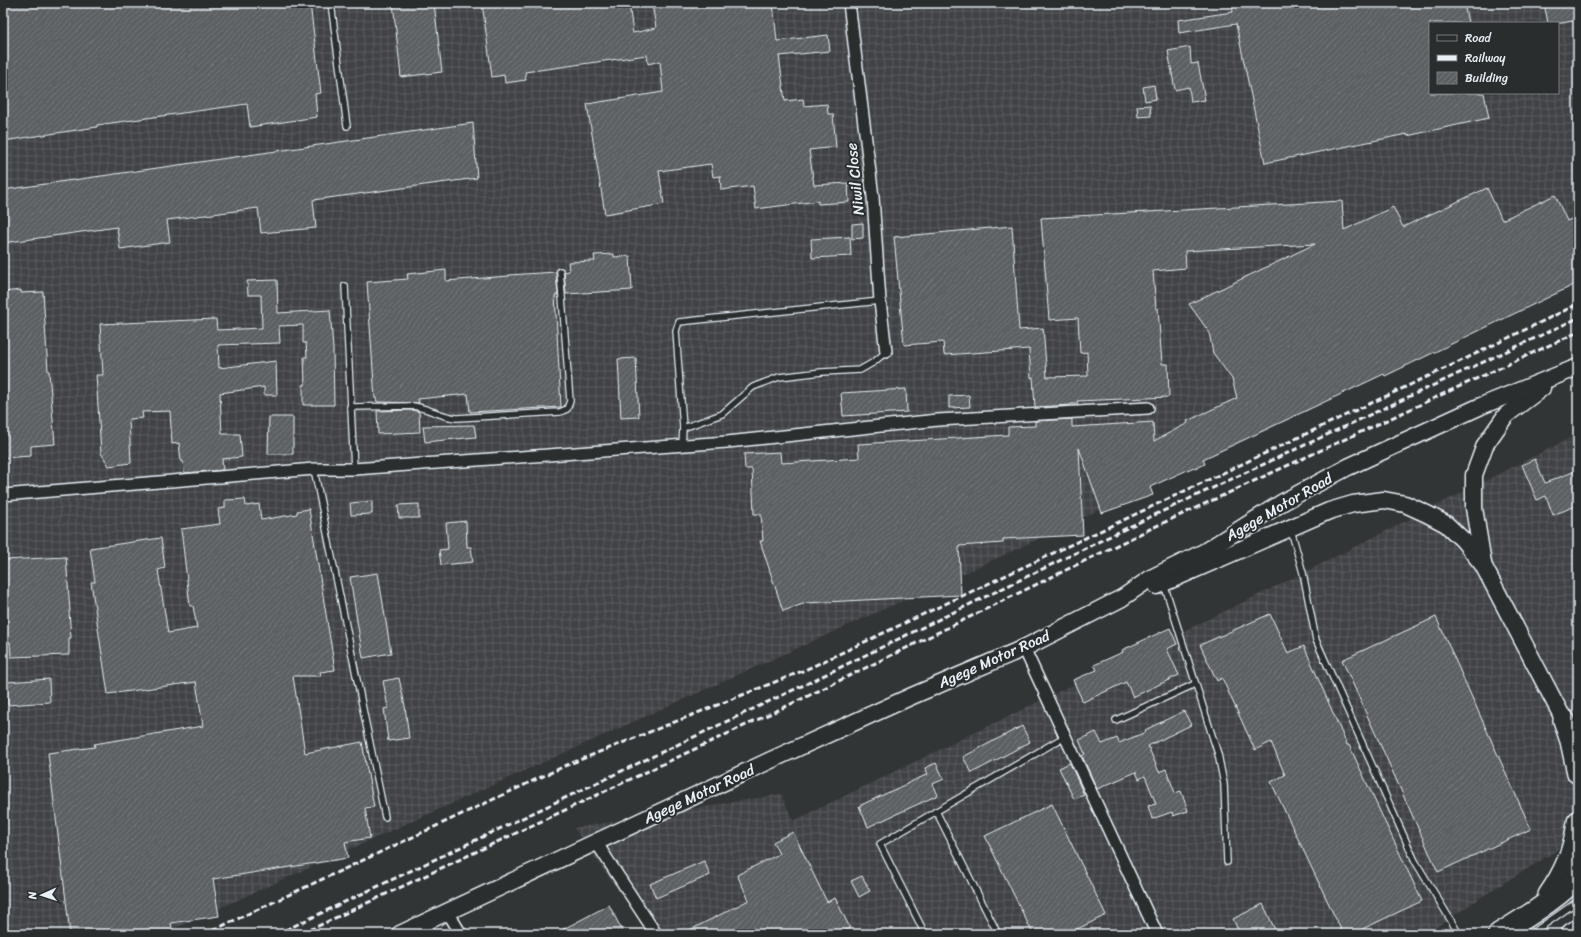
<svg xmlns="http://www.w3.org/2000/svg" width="1581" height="937" viewBox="0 0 1581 937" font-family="Sriracha,sans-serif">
	<defs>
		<pattern id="industrial-grid" width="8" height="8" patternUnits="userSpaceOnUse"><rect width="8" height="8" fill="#3f4244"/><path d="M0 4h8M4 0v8" fill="none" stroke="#5b5e60"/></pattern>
		<pattern id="building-hatch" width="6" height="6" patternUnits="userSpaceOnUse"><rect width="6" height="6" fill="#5c6063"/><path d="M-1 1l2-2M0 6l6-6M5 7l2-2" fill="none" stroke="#73777a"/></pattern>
	</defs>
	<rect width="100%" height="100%" fill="#323536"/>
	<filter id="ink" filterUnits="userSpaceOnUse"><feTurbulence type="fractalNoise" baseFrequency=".025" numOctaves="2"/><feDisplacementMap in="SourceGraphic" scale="8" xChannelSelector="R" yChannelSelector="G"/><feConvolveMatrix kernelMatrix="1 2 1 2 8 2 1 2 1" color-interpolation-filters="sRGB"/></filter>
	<g filter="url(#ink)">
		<g fill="url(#industrial-grid)" fill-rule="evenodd">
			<path d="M3,3H1578V282L1004,555L162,934H3ZM1430,23H1558V93H1430Z"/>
			<polygon points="1578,434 1578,828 1556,851 1494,889 1426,934 649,934 574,828 781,794 793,821 1303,573"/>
		</g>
		<g fill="url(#building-hatch)" stroke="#e8f1f8">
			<polygon points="3,3 310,3 321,93 315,94 317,117 250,127 247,104 97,125 97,127 3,141"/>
			<polygon points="393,3 434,3 442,72 401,77"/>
			<polygon points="482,3 629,3 633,33 656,28 652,3 773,3 777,41 828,35 830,51 779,56 785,101 803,99 804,106 827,104 828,114 833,114 836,147 809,150 814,185 848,183 849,202 818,204 818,201 756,209 753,186 721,190 720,176 713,177 711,164 659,171 664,204 605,214 587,104 663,92 660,61 648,64 647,55 525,72 526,80 505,83 504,75 492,77"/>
			<polygon points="1231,3 1464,3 1468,23 1430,23 1430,93 1484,93 1489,118 1407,136 1407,134 1265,163 1236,24 1179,33 1178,20 1233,12"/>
			<polygon points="1544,3 1578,3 1578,20 1562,23 1548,23"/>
			<polygon points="1190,47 1191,64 1198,63 1205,100 1191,102 1189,87 1175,90 1168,51"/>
			<polygon points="1154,85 1156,99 1145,101 1143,87"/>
			<polygon points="1150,105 1151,116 1138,117 1137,106"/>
			<polygon points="473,123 477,178 313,200 316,228 261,233 258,208 167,220 170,242 120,249 117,227 3,243 3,190"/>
			<polygon points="1487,188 1502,220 1555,195 1567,221 1578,216 1578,283 1385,376 1384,374 1203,459 1205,464 1195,469 1194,467 1150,487 1153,495 1102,513 1079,448 1083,535 1003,539 1003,543 959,546 961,595 806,603 783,611 760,541 763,541 761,514 754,514 752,469 745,469 744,454 780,452 781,463 859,458 858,444 1008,435 1008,427 1035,426 1035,421 1072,419 1072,427 1153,422 1154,441 1188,423 1187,421 1237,398 1232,379 1213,353 1209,332 1189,304 1315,244 1185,251 1186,268 1153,271 1156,309 1158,308 1162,364 1168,364 1169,397 1077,401 1078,404 1071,404 1071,405 1035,407 1033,377 1031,378 1029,349 944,355 943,342 904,345 894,237 1012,226 1019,330 1043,328 1047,377 1088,376 1087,352 1080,353 1078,318 1049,320 1041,218 1342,201 1344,230 1393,207 1403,227"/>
			<polygon points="863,223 863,238 852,239 852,224"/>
			<polygon points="850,237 851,256 812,258 811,239"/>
			<polygon points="614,254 614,257 630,256 632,290 566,294 564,272 569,271 568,262 595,261 594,255"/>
			<polygon points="446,270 446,281 509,276 509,275 556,272 558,295 555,295 561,407 470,412 468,394 418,399 419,403 377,402 376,398 375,399 367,282 408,279 407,274"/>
			<polygon points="277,280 278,313 330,310 333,348 334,405 303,405 303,385 305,385 304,357 307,357 306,343 303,343 303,325 279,326 280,343 218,345 219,368 276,361 277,395 264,395 264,387 220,393 222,434 240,434 242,457 222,459 223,470 184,473 183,461 181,461 179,443 172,444 170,411 142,412 143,418 129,419 131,463 109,466 101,453 96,375 103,375 100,324 216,319 217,330 262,328 261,295 248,295 247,281"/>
			<polygon points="21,290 21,293 43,292 48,371 49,371 55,444 31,446 31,456 3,458 3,292"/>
			<polygon points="636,358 639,417 621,418 618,359"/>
			<polygon points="906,389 907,412 843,416 841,393"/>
			<polygon points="969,395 970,407 949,408 949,396"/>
			<polygon points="413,410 419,412 420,432 378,434 377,411"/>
			<polygon points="269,417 293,417 293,454 268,454"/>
			<polygon points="474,425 476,437 425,442 423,426"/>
			<polygon points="1535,459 1545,483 1578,470 1578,505 1553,515 1546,496 1537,500 1522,465"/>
			<polygon points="245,499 246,506 259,504 261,520 297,514 297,511 309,509 335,670 320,672 321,676 293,676 305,753 362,742 374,807 365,808 370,838 345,842 348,858 213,879 219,916 171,923 173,934 70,934 48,753 95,747 94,744 203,726 196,682 108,694 91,582 95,582 90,548 161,538 165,568 158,570 168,633 197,628 193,606 190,606 181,529 220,524 218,509 225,508 225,500"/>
			<polygon points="372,501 372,514 351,515 350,503"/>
			<polygon points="419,504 419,518 399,518 398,505"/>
			<polygon points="466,521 467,547 471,547 473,562 441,565 439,550 448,549 446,523"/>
			<polygon points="66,557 70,611 69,611 71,638 69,638 69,655 11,657 10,642 3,643 3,560"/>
			<polygon points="378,573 391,653 363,658 350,577"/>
			<polygon points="1270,614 1288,653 1304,646 1347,745 1349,745 1422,901 1352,934 1343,934 1271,782 1285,775 1271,742 1255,750 1222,678 1217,681 1200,645"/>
			<polygon points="1436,617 1531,829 1438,872 1342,660"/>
			<polygon points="1170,628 1177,644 1167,649 1179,675 1133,697 1126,682 1083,702 1073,680 1097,670 1094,665 1123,652 1122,650"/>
			<polygon points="399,678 405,706 409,738 388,741 384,709 388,708 383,681"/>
			<polygon points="49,679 50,702 8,705 7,682"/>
			<polygon points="1184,711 1191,725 1148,746 1159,772 1166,769 1175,793 1181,791 1188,811 1173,816 1172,812 1152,819 1148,806 1156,804 1145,776 1139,779 1136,772 1097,789 1082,756 1085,754 1079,740 1096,732 1102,744 1117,738 1119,743 1146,732 1145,730"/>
			<polygon points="1022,726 1030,742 972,773 963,757"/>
			<polygon points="936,763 944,779 933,784 938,795 868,827 859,806 928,774 925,768"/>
			<polygon points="1070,763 1084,795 1074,799 1059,768"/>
			<polygon points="1052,804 1106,915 1067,934 1033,934 985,836"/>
			<polygon points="793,832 827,902 835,898 850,928 838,934 682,934 749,900 737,875 779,854 773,842"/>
			<polygon points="704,861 710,875 656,898 650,884"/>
			<polygon points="862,876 870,891 859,897 851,881"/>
			<polygon points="1263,904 1277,934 1240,934 1233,919"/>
			<polygon points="609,905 624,934 554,934"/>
		</g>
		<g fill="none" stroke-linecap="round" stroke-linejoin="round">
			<g stroke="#e8f1f8" stroke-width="8">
				<g id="lane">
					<polyline points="331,3 347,126"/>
					<polyline points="345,286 354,469"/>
					<path d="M350,407L413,406C428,408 442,417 457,418L560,412L567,409L570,401L560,271"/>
					<polyline points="683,428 722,414 753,387 779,377 822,372 860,370 874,362 886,352"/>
					<polyline points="682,446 683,428 676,331 679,322 880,301"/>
					<polyline points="314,469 385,817"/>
					<polyline points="1291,530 1303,573 1316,640 1415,861 1459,934"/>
					<polyline points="1164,584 1218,754 1224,784 1227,862"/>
					<polyline points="1116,720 1195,684"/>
					<polyline points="936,811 998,934"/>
					<polyline points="925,934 880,844 1059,740 1065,739"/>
					<polyline points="1531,934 1578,901"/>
				</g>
			</g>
			<g stroke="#e8f1f8" stroke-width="14">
				<g id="street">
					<polyline points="849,3 873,197 880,301 886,352"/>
					<polyline points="3,495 314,469 354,469 727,442 938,420 1148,408"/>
					<polyline points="1024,648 1157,934"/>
					<polyline points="596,842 656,934"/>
					<polyline points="447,911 461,934"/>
				</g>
			</g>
			<g stroke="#e8f1f8" stroke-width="19">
				<g id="secondary">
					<polyline points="1483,563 1474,508 1474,475 1485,445 1506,415 1542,388"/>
					<polyline points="1157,586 1329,511 1353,504 1384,500 1405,504 1427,514 1446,524 1463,540 1483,565 1564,720 1571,730"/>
					<polyline points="400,934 771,760 912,696 1024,648 1122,598 1151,578 1204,552 1283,502 1348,467 1481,406 1578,367"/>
				</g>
			</g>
			<g stroke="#e8f1f8" stroke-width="24">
				<g id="highway">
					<polyline points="1564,720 1571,741 1578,773"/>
					<path d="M1549,895C1564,874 1575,848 1578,822"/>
					<path d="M1499,934C1527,917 1554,900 1578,877"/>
					<polyline points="1572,934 1578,930"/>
				</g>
			</g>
			<use href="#lane" stroke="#2a2d2e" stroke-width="5.5"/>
			<use href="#street" stroke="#2a2d2e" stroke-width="11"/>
			<use href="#secondary" stroke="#2a2d2e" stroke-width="16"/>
			<use href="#highway" stroke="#2a2d2e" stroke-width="21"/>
			<g stroke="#e8f1f8" stroke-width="3" stroke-dasharray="6 3" stroke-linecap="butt">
				<polyline points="205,934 567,765 805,670 1467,358 1578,304"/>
				<polyline points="277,934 808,683 1133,525 1578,318"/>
				<polyline points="301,934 810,695 1152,528 1578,332"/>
			</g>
		</g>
	</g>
	<g text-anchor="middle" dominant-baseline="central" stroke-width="4" stroke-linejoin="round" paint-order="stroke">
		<g font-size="15" fill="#e8f1f8" stroke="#2a2d2e">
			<text transform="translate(855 179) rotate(-96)">Niwil Close</text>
			<text transform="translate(1279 507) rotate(-30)">Agege Motor Road</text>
			<text transform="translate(994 659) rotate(-24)">Agege Motor Road</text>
			<text transform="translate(699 794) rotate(-25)">Agege Motor Road</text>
		</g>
	</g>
	<rect width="1581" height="937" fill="none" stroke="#2a2d2e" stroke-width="16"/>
	<rect x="8" y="8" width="1565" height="921" fill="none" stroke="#e8f1f8" stroke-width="1.5" filter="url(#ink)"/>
	<rect x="1429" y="22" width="130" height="72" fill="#2a2d2e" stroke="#767b7f"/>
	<rect x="1437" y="35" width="20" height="6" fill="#2a2d2e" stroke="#767b7f"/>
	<text x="1465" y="42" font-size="12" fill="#e8f1f8">Road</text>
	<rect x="1437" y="55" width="20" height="6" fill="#e8f1f8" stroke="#767b7f"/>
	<text x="1465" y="62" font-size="12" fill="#e8f1f8">Railway</text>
	<rect x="1437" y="72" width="20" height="12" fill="url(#building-hatch)" stroke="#767b7f"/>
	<text x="1465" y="82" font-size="12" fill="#e8f1f8">Building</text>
	<g transform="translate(42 895) rotate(267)" stroke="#2a2d2e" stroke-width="3" paint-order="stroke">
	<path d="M0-3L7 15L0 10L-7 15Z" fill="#e8f1f8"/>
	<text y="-6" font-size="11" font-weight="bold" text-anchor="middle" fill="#e8f1f8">N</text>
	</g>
</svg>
